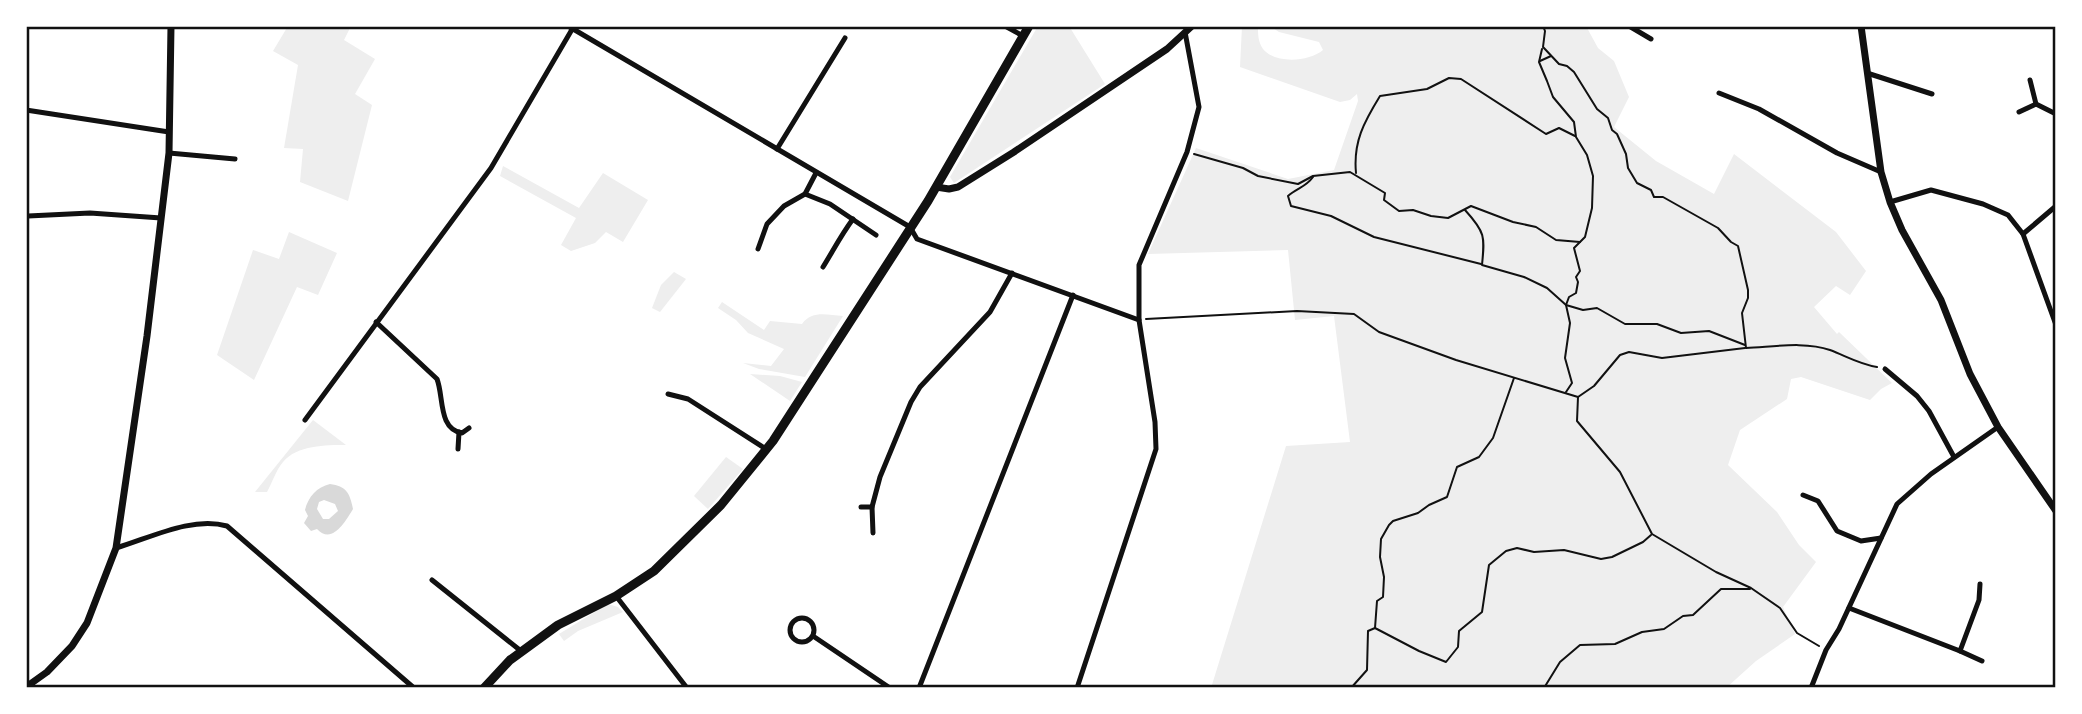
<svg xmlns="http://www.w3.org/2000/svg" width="2082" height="714" viewBox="0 0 2082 714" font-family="'Roboto Condensed',sans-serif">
	<rect width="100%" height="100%" fill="#fff"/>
	<g fill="#eee">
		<polygon points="288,26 351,26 344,40 375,59 355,94 372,105 348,201 300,182 303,149 284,148 298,65 273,51"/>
		<polygon points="1038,26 1069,26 1105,84 954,183 950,177"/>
		<path d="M1242,26H1258C1258,34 1258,42 1263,49C1275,64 1309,62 1323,50L1319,42L1279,32L1270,26H1586L1598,48L1614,61L1629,97L1614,127L1656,161L1714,194L1734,154L1836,232L1866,271L1850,295L1836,286L1814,307L1837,334L1839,332L1892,383L1881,389L1870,400L1801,377L1791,379L1787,399L1740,430L1728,465L1777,512L1799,545L1816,562L1783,607L1795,634L1756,661L1726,688H1211L1286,446L1350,442L1334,316L1295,320L1288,250L1148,254L1196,148L1288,179L1334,170L1358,101L1357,94L1350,100L1340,102L1240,67Z"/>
		<polygon points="503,166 579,208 603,173 648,200 623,242 606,232 595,243 571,251 561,245 576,218 500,176"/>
		<polygon points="289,232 337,253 318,295 297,287 254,380 217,355 253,250 279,259"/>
		<polygon points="674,272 686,279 660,312 652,308 661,285"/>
		<path d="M722,302L764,330L770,321L802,324C812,310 827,315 843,316L805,377L759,369L743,363L771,366L784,349L748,333L736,320L718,308Z"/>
		<polygon points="750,374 780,376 802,382 790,401"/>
		<path d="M313,420L346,445C326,445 297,445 283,462C276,470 272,483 267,492H255Z"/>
		<polygon points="726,457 743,469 708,509 694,496"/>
		<polygon points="608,604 618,607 623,612 578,631 564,641 559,634"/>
	</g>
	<path fill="#d9d9d9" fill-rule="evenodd" d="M330,484C346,486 350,493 353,509C345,522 332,545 317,529L311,531L304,523L308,516L305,510C308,497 317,487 330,484ZM324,500L335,504L338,511L329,519H323L317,509L319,502Z"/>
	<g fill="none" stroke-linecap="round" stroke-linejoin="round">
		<g stroke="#111" stroke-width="2">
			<path d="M1543,26L1545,31L1543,47L1559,64L1567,66L1574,72L1597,109L1608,118L1612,130L1617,134L1626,154L1628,168L1637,183L1651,190L1654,197H1663L1718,228L1731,242L1738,246L1748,290V298L1742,313L1746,348C1772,347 1805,341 1830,350C1846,356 1859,364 1877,367"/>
			<polyline points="1542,49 1539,62 1547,81 1553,97 1574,122 1576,137 1587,155 1593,176 1592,208 1585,237 1574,248 1580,271 1576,277 1578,282 1576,293 1569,297 1566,305 1570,323 1565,358 1572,383 1566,392"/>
			<polyline points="1540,61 1551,56"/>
			<polyline points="1194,154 1243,168 1258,176 1298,184 1313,176 1350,172 1385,193 1384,200 1399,211 1413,210 1431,216 1448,218 1471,206 1513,222 1536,227 1556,240 1580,242"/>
			<path d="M1356,173C1353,142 1364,122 1380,96L1427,89L1449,78L1461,79L1546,134L1559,128L1575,136"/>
			<path d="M1313,177C1306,187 1297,188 1288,196L1291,206L1331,216L1374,237L1481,264"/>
			<path d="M1465,210C1485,232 1485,236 1482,265L1524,277L1547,288L1566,305L1583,310L1597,308L1625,324H1657L1681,333L1709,331L1745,345"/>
			<polyline points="1146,319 1297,311 1354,314 1379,332 1456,360 1578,397 1577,421 1620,472 1652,534 1716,572 1751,588 1780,608 1797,633 1819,646"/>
			<polyline points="1578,397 1594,386 1620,355 1629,352 1662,358 1745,348"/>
			<polyline points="1375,628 1419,651 1446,662 1458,647 1459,631 1482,612 1489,565 1506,551 1517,548 1534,552 1564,550 1601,559 1612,557 1643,542 1651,535"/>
			<polyline points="1351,688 1367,670 1368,631 1375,628 1377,601 1383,597 1384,577 1380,557 1381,539 1389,525 1393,521 1418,513 1429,505 1447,497 1457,467 1479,457 1493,438 1514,378"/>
			<polyline points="1544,688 1560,662 1580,645 1615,644 1642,632 1664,629 1683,616 1693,615 1721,589 1750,589"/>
		</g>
		<g stroke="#111" stroke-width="5">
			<polyline points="568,26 910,227 917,239 1139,320"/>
			<polyline points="1005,26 1023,36"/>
			<polyline points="1629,26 1651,39"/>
			<polyline points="1870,74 1932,94"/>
			<polyline points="2030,80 2036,104 2056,114"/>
			<polyline points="1719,93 1759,109 1837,153 1881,172"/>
			<polyline points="26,110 169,132"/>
			<polyline points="2019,112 2036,104"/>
			<polyline points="777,149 845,38"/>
			<polyline points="169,153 235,159"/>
			<polyline points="805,194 830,204 876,235"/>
			<polyline points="1890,202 1931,190 1983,204 2008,215 2023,234 2056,325"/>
			<polyline points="28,216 90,213 161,218"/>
			<polyline points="2023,234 2056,206"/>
			<polyline points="758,249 767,224 784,206 805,194 816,173"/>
			<path d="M823,267C833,251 841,235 853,219"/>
			<path d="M376,322L437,379C444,397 438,429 462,433L469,428"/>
			<polyline points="1885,369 1917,396 1929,411 1954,457"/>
			<polyline points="668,394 688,399 766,449"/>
			<polyline points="305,420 491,168 574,26"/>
			<polyline points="458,449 459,432"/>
			<polyline points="1803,495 1818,501 1837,531 1861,541 1881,538"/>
			<polyline points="861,507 872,507"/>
			<polyline points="2056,511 2056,547"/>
			<polyline points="873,533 872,507 880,477 911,402 920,387 990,312 1012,273"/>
			<path d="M116,548C150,538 192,516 227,526L414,688"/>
			<polyline points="432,580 521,651"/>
			<polyline points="616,596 687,688"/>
			<polyline points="1849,608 1960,651 1979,600 1980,584"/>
			<circle cx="802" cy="630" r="12"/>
			<polyline points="813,636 890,688"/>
			<polyline points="1960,651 1982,661"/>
			<polyline points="919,688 1073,295"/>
			<polyline points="1077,688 1156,449 1155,422 1139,320 1139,265 1187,152 1199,107 1185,32"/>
			<polyline points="1811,688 1826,650 1839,629 1897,504 1931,474 1998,427"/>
		</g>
		<g stroke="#111" stroke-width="7">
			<polyline points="1861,26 1881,172 1890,202 1902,230 1941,300 1970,374 1998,427 2056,511"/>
			<polyline points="936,187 949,189 958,187 1014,152 1167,49 1192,26"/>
			<polyline points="26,687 47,672 72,646 87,623 116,548 147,336 169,153 171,26"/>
		</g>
		<polyline stroke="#111" stroke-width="9" points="484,688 510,660 558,625 616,596 654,571 721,505 773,441 928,201 1029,26"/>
	</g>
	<rect width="2082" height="714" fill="none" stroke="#ffffff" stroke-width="56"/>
	<rect x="28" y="28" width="2026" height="658" fill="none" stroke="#111" stroke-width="2.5"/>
</svg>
